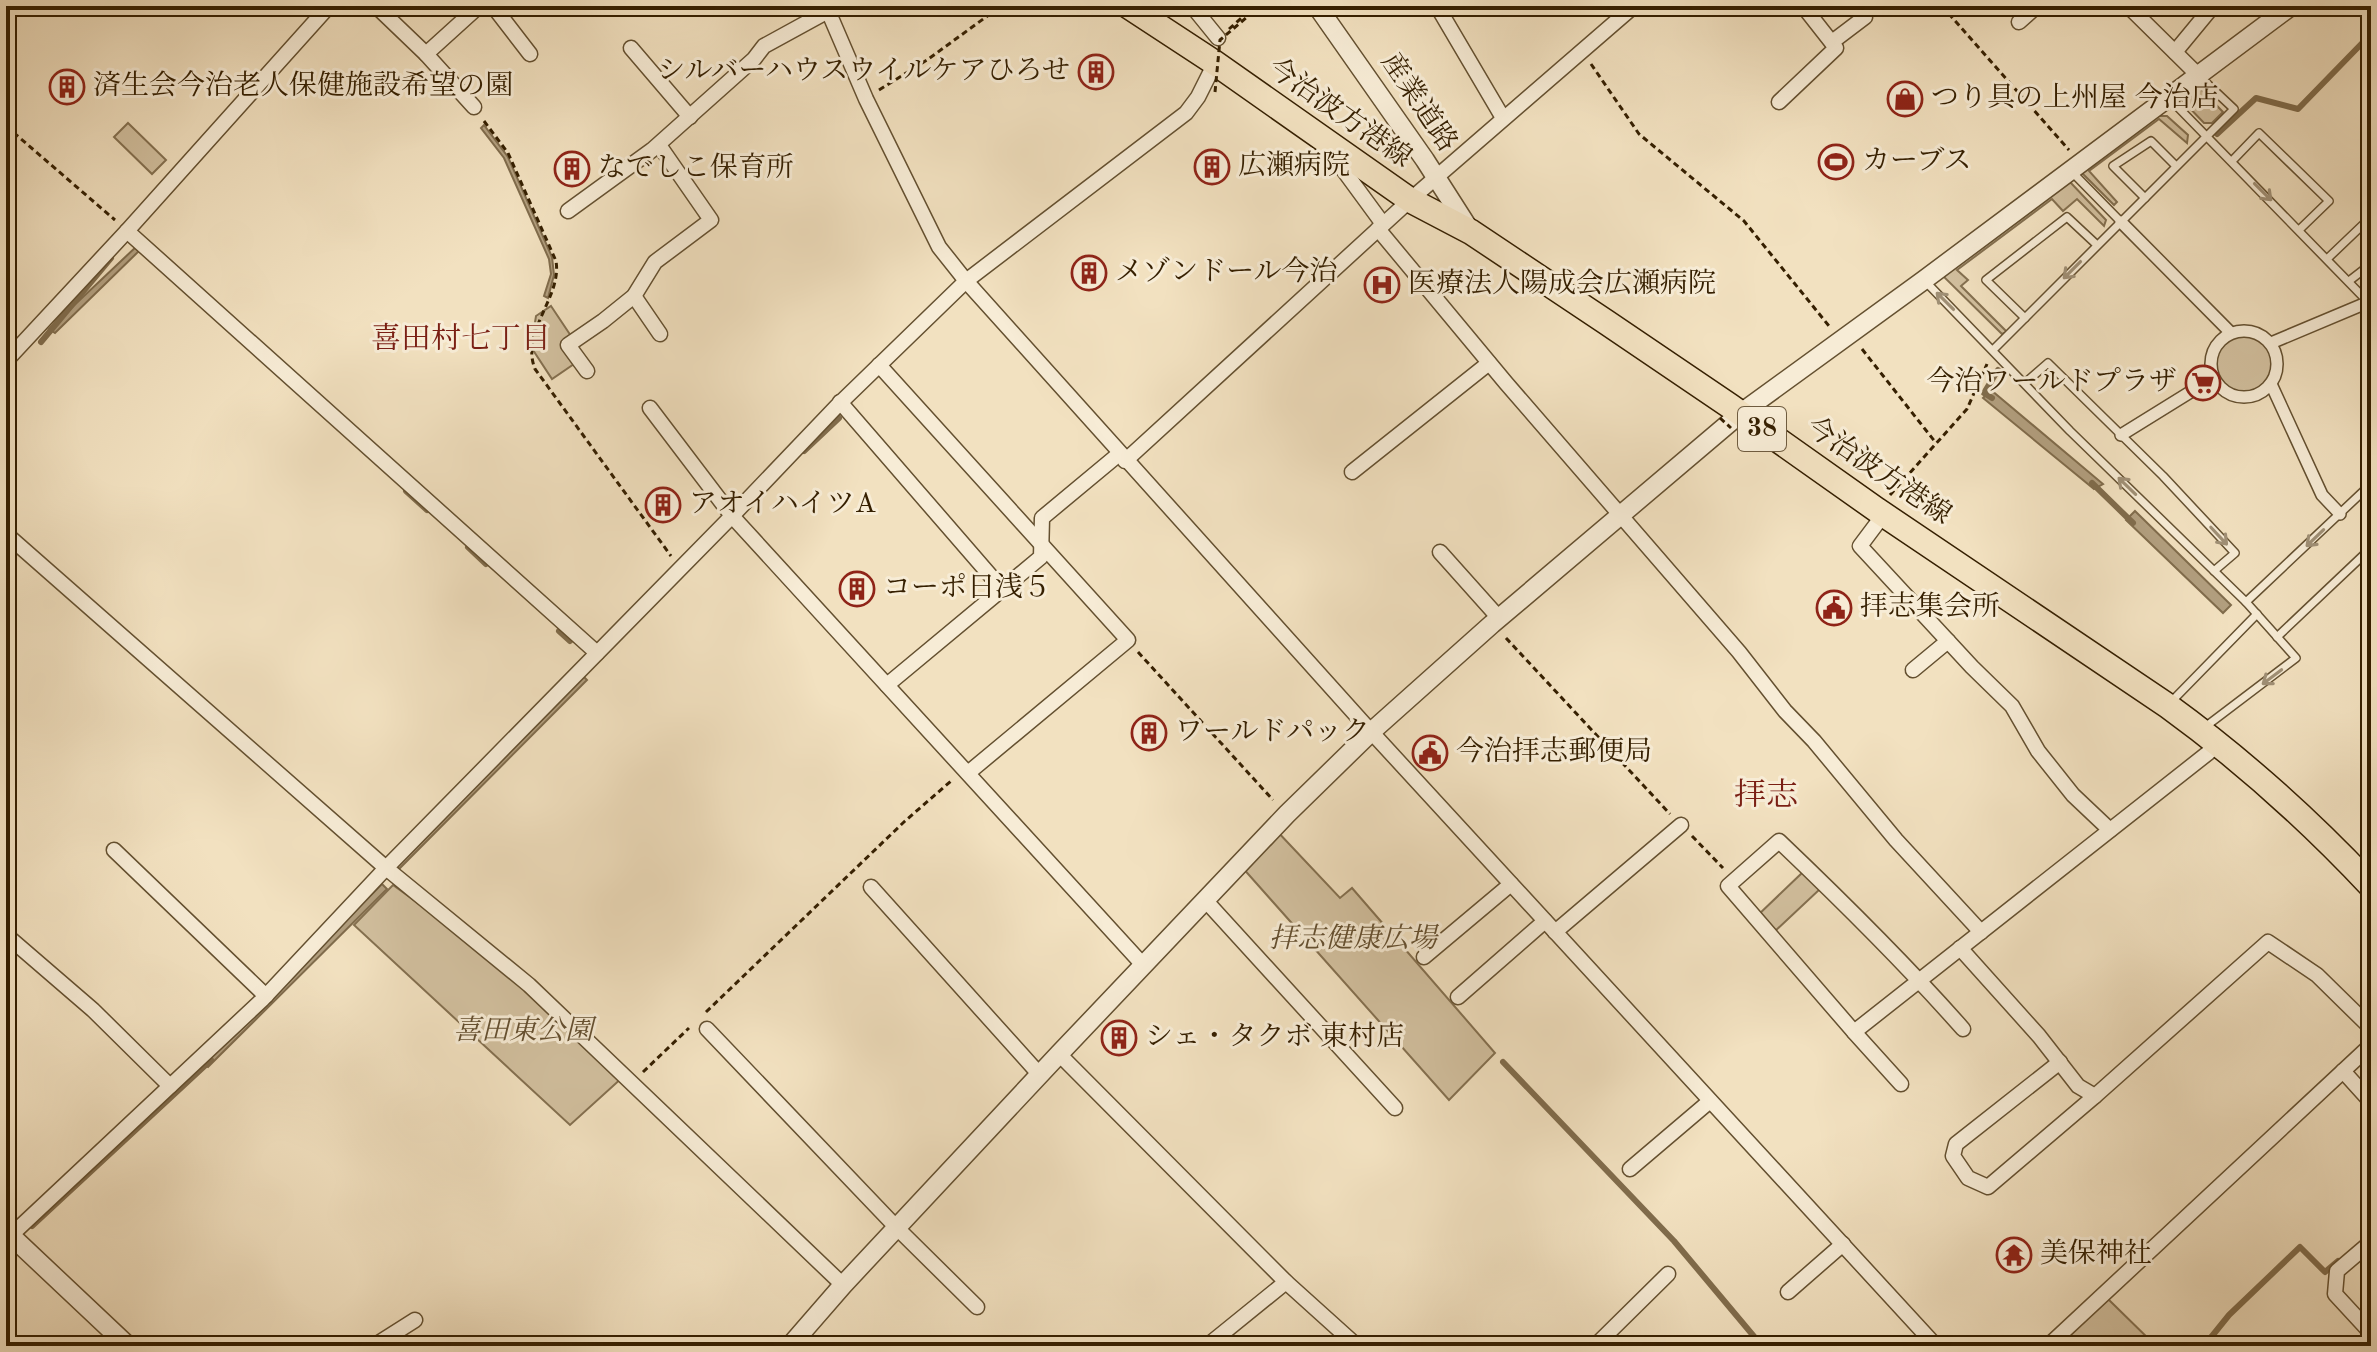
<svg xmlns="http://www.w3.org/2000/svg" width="2377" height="1352" viewBox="0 0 2377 1352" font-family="'Old Standard TT','Noto Serif JP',serif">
	<rect width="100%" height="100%" fill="#f2e1c0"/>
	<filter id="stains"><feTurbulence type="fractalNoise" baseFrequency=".0025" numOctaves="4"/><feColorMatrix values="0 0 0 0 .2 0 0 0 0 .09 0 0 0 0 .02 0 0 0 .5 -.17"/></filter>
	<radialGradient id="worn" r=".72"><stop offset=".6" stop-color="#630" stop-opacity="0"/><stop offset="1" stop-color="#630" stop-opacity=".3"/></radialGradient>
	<g fill="#d2c09f" stroke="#847050" stroke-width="2">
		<polygon points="2198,86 2223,112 2212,123 2204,123 2182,100"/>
		<polygon points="2157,116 2167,116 2188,135 2187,143 2159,119 2089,171 2117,202 2114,205 2083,174 2083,170"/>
		<polygon points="128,123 166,160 152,174 114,137"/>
		<polygon points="2066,183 2071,183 2106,220 2104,226 2077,199 2063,211 2052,199 1957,270 1968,280 1961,286 2007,332 2002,334 1945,278 1942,273"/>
		<polygon points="551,306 575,342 574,364 552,379 531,347 536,316"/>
		<circle cx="2244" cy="364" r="33"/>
		<polygon points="1275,829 1340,898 1352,888 1495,1053 1449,1100 1241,866"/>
		<polygon points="1803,872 1820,889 1773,933 1757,916"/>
		<polygon points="393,885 522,979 624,1076 570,1125 354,925"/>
		<polygon points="2107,1298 2156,1346 2056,1346"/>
	</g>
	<g fill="#b29f7f" stroke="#806c4c" stroke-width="2">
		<polygon points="484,125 508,157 552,257 554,275 548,298 544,296 551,274 549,259 504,158 481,128"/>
		<polygon points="138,245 141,249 55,333 49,329"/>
		<polygon points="1991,390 2103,484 2094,489 1983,398"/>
		<polygon points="2135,511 2231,605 2223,613 2126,520"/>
		<polygon points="583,676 587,680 399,869 395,865"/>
		<polygon points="382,884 387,889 208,1067 203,1064"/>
	</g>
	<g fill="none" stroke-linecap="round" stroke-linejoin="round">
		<g stroke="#806c4c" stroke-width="6">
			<polyline points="2217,134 2256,98 2298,109 2371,34"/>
			<polyline points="41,342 111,258"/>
			<polyline points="1992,398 1984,393 1998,370"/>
			<polyline points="804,451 839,418"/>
			<polyline points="2092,483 2133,523"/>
			<polyline points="406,491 427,510"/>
			<polyline points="468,547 486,564"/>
			<polyline points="559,631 570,641"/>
			<polyline points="1503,1062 1674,1241 1762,1346"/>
			<polyline points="32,1226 211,1060"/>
			<polyline points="2204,1346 2229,1315 2300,1247 2325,1272 2338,1261"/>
		</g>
		<g stroke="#645030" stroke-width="10">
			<g id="service">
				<polyline points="2170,99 2371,305"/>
				<polyline points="2232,161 2259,133 2329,201 2299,230"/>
				<polyline points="2072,172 2121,222"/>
				<polyline points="2145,198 2113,166 2151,141 2176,166"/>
				<polyline points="2327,259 2371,217"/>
				<polyline points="1925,281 2070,431 2246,602 2371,484"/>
				<polyline points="2349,281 2371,264"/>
				<polyline points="2025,318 1986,280 2067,217 2097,245"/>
				<polyline points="1993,350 2234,109 2199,76"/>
				<polyline points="2025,383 2048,363 2163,476 2235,553 2214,571"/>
				<polyline points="2277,637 2371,548"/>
				<polyline points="2172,701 2257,614"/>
				<polyline points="2205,727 2296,658 2246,602"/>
			</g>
		</g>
		<g stroke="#645030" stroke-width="14">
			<g id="pedestrian">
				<polyline points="2121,222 2231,333"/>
				<circle cx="2244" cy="364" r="33"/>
				<polyline points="2271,343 2371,301"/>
				<polyline points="2271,384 2322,495 2340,514"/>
				<polyline points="2121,435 2213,378"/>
			</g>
		</g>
		<g stroke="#645030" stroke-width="17">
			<g id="minor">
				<polyline points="376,6 426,54 479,6"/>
				<polyline points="493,6 530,54"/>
				<polyline points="826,6 866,99 939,247 966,281 1365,725 1936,1346"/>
				<polyline points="1192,6 1218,38"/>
				<polyline points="1437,6 1503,118"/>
				<polyline points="2128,6 2199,76"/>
				<polyline points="2019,22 2037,6"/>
				<polyline points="1832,42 1865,17"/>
				<polyline points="631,48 690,117"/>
				<polyline points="2175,52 2213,6"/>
				<polyline points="426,54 474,107"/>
				<polyline points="1779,102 1836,48 1803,6"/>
				<polyline points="1328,149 1383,224"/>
				<polyline points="568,211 652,150 754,59 764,46 828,11"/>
				<polyline points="1378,229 1506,383 1739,652 1785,711 1814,741 1896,840 1981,932"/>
				<polyline points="127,231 597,653"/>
				<polyline points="634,296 660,334"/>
				<polyline points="6,361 127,231 329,6"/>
				<polyline points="879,365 1128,640 968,773"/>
				<polyline points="587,371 568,345 603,321 634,296 655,262 711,220 659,145"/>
				<polyline points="840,402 1002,589"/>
				<polyline points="650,408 732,516 1144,966"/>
				<polyline points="1125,461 1410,200 1634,6"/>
				<polyline points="1352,472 1489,363"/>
				<polyline points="1884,514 1860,546 1972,667 2012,706 2038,751 2073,795 2110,830"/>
				<polyline points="6,534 386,868 529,985 843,1285"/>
				<polyline points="1440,552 1499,618"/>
				<polyline points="1913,670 1948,641"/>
				<polyline points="887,685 1041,557 1042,518 1119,454"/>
				<polyline points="114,850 266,996"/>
				<polyline points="871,887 1040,1075"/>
				<polyline points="1206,901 1395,1108"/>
				<polyline points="1555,932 1681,825"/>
				<polyline points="6,935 93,1010 170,1086"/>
				<polyline points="1960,948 2039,1036 2078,1086 2095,1096 2268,942 2317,975 2371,1028"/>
				<polyline points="1424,957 1511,884"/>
				<polyline points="1458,997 1545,921"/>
				<polyline points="707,1029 897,1228 977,1307"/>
				<path d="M1963,1029C1905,963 1843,902 1779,841L1728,886L1854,1032L2208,753L2217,743"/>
				<polyline points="1854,1032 1901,1084"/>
				<polyline points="1059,1054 1286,1282 1357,1346"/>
				<polyline points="2060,1062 1956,1144 1953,1156 1968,1178 1988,1187 2095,1096"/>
				<polyline points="2343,1071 2371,1102"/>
				<polyline points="1630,1169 1710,1101"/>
				<polyline points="6,1240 262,1000 386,868 732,516 837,406 966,281 1186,113 1198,97 1215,63"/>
				<polyline points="2371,1242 2337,1271 2335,1294 2371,1333"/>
				<polyline points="1788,1292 1843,1244"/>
				<polyline points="374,1346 415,1320"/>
				<polyline points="1207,1346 1286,1282"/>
				<polyline points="1595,1346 1668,1274"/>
				<polyline points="2048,1346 2371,1045"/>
			</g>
		</g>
		<g stroke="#645030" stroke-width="21">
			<g id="tertiary">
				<polyline points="1317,6 1425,160 1471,232"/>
				<polyline points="6,1231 128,1346"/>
				<polyline points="790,1346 843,1285 1059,1054 1287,814 1371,732 1492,624 1741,413 1924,280 2291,6"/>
			</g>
		</g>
		<g stroke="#351f00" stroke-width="27">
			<path id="primary" d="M1128,6L1215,63L1410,200L1471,232L1606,322L1730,406L1877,510L2168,706C2241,759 2309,820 2371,886"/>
		</g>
		<g stroke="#351f00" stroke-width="3" stroke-dasharray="6 4" stroke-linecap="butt">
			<polyline points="1942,6 2069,150"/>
			<polyline points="1229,29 1255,6"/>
			<polyline points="1591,64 1639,134 1744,221 1829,326"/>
			<polyline points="879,90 927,60 1001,6"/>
			<path d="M484,121L508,153L556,261C562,298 520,331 535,369L671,556"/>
			<polyline points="6,126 115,220"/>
			<polyline points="1384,130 1374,140 1392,159"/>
			<polyline points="1360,137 1378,121"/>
			<polyline points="1862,349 1936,443"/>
			<polyline points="1890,495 1967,409 1987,364"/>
			<polyline points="1506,638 1670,814"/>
			<polyline points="1138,652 1273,800"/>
			<polyline points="1692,836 1723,868"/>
			<polyline points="706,1012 905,821 951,781"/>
			<polyline points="643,1072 689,1028"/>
		</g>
		<use href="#service" stroke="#f7ecd6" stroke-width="7"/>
		<use href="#pedestrian" stroke="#f7ecd6" stroke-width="11"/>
		<use href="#minor" stroke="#f7ecd6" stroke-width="14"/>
		<use href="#tertiary" stroke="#f7ecd6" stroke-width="18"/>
		<use href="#primary" stroke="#f2e1c0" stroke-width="24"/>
		<g stroke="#351f00" stroke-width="3" stroke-dasharray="6 4" stroke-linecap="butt">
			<polyline points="1215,92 1220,40 1260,6"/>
			<polyline points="1720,418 1731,428"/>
		</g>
	</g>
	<defs><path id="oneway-shaft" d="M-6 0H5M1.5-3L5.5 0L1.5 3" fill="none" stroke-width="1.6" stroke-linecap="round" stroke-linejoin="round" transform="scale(2)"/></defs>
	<g stroke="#a09076">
		<use href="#oneway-shaft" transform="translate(2263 192) rotate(45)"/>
		<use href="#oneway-shaft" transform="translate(2072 270) rotate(135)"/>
		<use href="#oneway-shaft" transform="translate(1945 301) rotate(-135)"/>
		<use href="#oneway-shaft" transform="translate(2127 486) rotate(-136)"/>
		<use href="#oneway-shaft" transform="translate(2219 536) rotate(47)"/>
		<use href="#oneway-shaft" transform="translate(2315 538) rotate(136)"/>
		<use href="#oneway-shaft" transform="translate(2272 677) rotate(143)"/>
	</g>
	<defs>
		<g id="building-ring" transform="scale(1.8)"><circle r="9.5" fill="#f7ecd6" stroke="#8f2418" stroke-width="1.5"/><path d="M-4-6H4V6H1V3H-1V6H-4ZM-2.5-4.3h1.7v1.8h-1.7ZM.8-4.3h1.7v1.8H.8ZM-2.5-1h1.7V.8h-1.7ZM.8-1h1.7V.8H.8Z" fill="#8f2418"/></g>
		<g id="shop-ring" transform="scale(1.8)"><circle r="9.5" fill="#f7ecd6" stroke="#8f2418" stroke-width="1.5"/><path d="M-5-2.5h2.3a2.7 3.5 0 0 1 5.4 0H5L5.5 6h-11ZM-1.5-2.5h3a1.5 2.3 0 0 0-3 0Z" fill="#8f2418"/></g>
		<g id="stadium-ring" transform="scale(1.8)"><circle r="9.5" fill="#f7ecd6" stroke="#8f2418" stroke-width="1.5"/><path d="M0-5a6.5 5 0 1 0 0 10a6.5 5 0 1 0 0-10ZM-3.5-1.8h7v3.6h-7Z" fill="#8f2418"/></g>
		<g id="hospital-ring" transform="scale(1.8)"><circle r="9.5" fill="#f7ecd6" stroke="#8f2418" stroke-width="1.5"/><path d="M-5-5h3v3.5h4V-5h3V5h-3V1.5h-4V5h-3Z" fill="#8f2418"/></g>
		<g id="supermarket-ring" transform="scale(1.8)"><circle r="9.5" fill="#f7ecd6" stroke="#8f2418" stroke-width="1.5"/><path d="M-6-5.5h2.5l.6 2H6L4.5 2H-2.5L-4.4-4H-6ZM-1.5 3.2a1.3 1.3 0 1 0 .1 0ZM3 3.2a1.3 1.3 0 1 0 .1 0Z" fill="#8f2418"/></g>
		<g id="civic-ring" transform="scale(1.8)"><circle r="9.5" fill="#f7ecd6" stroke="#8f2418" stroke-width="1.5"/><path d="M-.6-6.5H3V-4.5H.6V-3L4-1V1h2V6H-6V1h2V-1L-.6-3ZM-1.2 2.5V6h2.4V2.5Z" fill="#8f2418"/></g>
		<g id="temple-ring" transform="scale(1.8)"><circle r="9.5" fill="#f7ecd6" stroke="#8f2418" stroke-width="1.5"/><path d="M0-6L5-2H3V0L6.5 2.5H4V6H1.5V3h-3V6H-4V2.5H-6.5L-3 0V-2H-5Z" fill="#8f2418"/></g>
	</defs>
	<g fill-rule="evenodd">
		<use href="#building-ring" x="1096" y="72"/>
		<use href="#building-ring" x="67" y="87"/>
		<use href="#shop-ring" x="1905" y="99"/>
		<use href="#stadium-ring" x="1836" y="162"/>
		<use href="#building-ring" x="1212" y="167"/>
		<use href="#building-ring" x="572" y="169"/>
		<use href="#building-ring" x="1089" y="273"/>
		<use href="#hospital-ring" x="1382" y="285"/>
		<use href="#supermarket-ring" x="2203" y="383"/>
		<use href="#building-ring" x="663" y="505"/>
		<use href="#building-ring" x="857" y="589"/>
		<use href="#civic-ring" x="1834" y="608"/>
		<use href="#building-ring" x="1149" y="733"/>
		<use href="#civic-ring" x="1430" y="753"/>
		<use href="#building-ring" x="1119" y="1038"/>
		<use href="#temple-ring" x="2014" y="1255"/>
	</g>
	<g text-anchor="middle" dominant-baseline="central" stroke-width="6" stroke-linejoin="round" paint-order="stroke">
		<rect fill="#f7ecd6" stroke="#6f5c40" stroke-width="2" x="1738" y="407" width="48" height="44" rx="6"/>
		<g font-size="26" font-weight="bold" fill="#351f00">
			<text x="1762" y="429">38</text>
		</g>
		<g font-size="28" fill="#351f00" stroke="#f7ecd6" text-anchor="start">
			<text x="1070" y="72" text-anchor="end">シルバーハウスウイルケアひろせ</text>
			<text x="93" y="87">済生会今治老人保健施設希望の園</text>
			<text x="1931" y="99">つり具の上州屋 今治店</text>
			<text x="1862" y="162">カーブス</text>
			<text x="1238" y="167">広瀬病院</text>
			<text x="598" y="169">なでしこ保育所</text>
			<text x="1115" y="273">メゾンドール今治</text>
			<text x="1408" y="285">医療法人陽成会広瀬病院</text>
			<text x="2177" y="383" text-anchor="end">今治ワールドプラザ</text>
			<text x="689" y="505">アオイハイツA</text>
			<text x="883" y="589">コーポ日浅５</text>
			<text x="1860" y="608">拝志集会所</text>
			<text x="1175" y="733">ワールドパック</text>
			<text x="1456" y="753">今治拝志郵便局</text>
			<text x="1145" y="1038">シェ・タクボ 東村店</text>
			<text x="2040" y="1255">美保神社</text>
		</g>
		<g font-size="28" fill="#351f00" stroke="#f7ecd6">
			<text transform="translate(1418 103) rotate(56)">産業道路</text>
			<text transform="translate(1339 114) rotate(35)">今治波方港線</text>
			<text transform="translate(1878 472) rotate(34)">今治波方港線</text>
		</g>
		<g font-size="28" font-style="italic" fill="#644f30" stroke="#f7ecd6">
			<text x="1353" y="940">拝志健康広場</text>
			<text x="523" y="1032">喜田東公園</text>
		</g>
		<g font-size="30" fill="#7a1f14" stroke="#f7ecd6">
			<text x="461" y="340">喜田村七丁目</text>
		</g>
		<g font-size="32" fill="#7a1f14" stroke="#f7ecd6">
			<text x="1766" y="797">拝志</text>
		</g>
	</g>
	<rect width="2377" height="1352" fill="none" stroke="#f2e1c0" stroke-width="32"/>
	<rect x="8" y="8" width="2361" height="1336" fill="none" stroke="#351f00" stroke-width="4"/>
	<rect x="16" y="16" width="2345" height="1320" fill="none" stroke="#351f00" stroke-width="2"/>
	<rect width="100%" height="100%" filter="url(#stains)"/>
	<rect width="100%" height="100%" fill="url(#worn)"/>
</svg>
